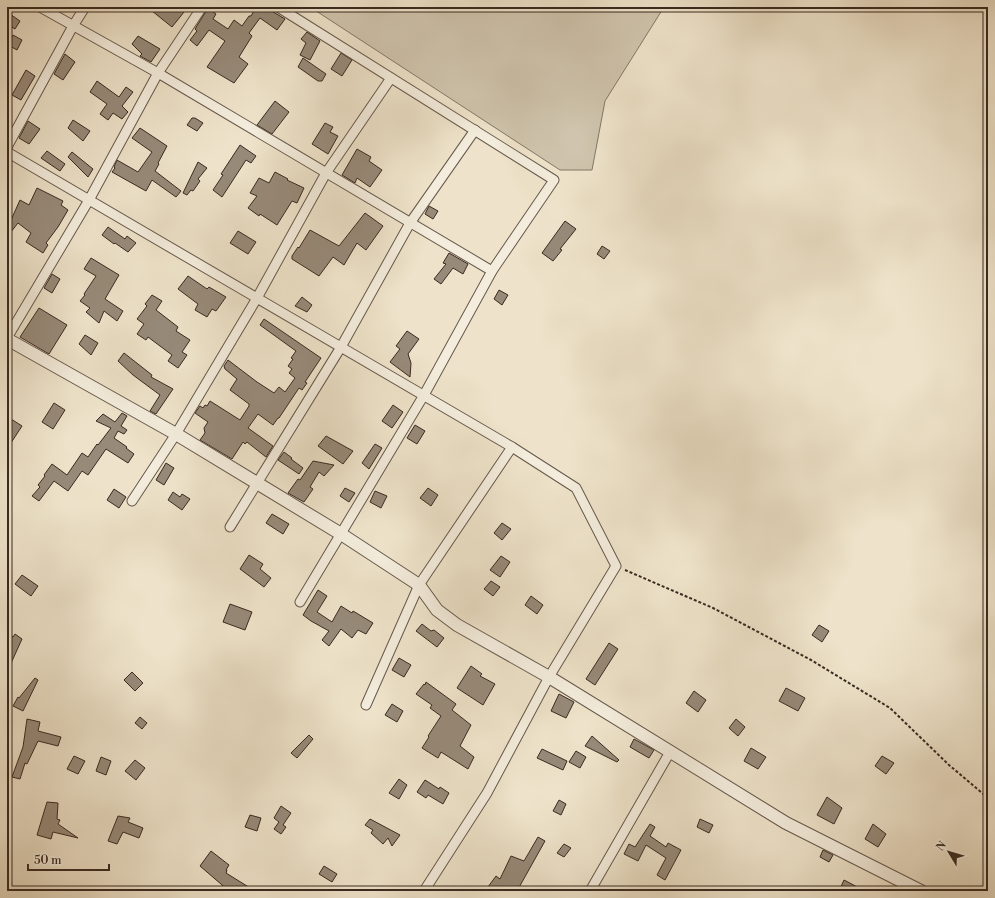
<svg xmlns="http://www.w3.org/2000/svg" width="995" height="898" viewBox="0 0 995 898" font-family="'Libre Bodoni',serif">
	<rect width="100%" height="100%" fill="#eee3ca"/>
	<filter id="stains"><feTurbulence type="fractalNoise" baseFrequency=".005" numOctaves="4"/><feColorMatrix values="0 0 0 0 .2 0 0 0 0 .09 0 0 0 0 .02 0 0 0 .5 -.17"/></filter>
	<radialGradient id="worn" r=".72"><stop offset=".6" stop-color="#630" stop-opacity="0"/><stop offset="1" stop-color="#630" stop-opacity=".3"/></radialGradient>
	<polygon fill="#cfc4ad" stroke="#847767" points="310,7 664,7 605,101 592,170 560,170"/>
	<g fill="#978a79" stroke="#392a21">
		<polygon points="147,7 188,7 172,27"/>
		<polygon points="256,7 265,7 285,19 277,30 260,18 249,33 252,36 239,57 248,64 234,83 207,67 225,41 209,30 197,46 190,40 197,31 195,29 208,8 216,14 213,19 228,29 234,20 242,26 249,16 251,16"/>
		<polygon points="7,12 20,21 15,29 7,24"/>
		<polygon points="307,32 320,41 310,60 300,55 306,43 301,39"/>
		<polygon points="13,35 22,40 17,50 8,45"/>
		<polygon points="138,36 160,49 151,62 140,56 142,54 132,44"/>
		<polygon points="341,53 352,60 342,76 331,69"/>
		<polygon points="65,54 75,62 63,80 54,74"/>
		<polygon points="303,58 326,74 322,81 318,81 298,67"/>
		<polygon points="26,70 35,76 21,100 12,95"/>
		<polygon points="97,81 119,97 126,87 133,92 122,106 128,112 122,119 113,113 108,120 100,114 107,104 90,92"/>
		<polygon points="275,101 289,112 272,134 257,125"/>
		<polygon points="192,118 195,118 203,123 197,131 187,125"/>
		<polygon points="73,120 90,131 83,141 68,128"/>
		<polygon points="28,121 40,129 29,144 19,138"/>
		<polygon points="325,123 333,127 330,132 338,136 328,154 312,144"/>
		<polygon points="140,128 167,146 158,163 159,164 155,171 181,191 176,197 152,180 146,191 112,172 115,168 114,167 117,160 138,172 152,152 132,138"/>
		<polygon points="240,145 256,156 251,163 246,160 222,197 213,190 223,175 221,174"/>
		<polygon points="357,149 371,157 369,161 382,170 370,187 357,178 355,183 342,175"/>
		<polygon points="47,151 65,164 60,171 41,158"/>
		<polygon points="72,152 93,169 88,177 68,157"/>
		<polygon points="198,162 207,168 198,179 200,181 193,191 191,190 187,195 183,193"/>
		<polygon points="275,172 288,179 287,180 304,188 297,203 292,201 277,225 260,214 259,216 248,208 257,196 250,193 259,178 269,183"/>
		<polygon points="37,188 63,201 61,205 68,210 58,227 46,243 48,245 43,253 26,242 31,233 18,223 7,237 7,229 20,200 29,205"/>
		<polygon points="429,206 438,211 433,219 425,214"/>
		<polygon points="365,213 383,226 366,250 357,243 344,265 333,257 319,276 292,259 292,256 298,247 299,248 310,230 339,246"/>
		<polygon points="565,221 576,229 560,249 562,250 553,261 542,253"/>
		<polygon points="108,227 125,239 127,236 136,243 128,252 115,243 114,244 102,235"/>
		<polygon points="238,231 256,242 248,254 230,243"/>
		<polygon points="602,246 610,251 604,259 597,254"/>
		<polygon points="449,253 468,264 463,274 453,268 441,284 434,279 446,264 443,263"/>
		<polygon points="91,258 119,275 105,299 123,311 117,321 104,311 99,323 86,312 90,308 80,301 85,295 84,294 96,276 84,269"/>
		<polygon points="52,274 60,279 52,293 44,288"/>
		<polygon points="188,276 207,289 209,287 226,297 216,311 212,309 207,317 195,310 198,304 178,289"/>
		<polygon points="499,290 508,295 502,305 494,299"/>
		<polygon points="152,295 162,301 156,310 178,327 176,331 190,340 182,352 187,355 178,368 168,361 172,355 148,337 146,340 137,334 144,324 137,319 147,306 145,304"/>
		<polygon points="302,297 312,305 307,312 295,306"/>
		<polygon points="39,308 67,325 49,354 20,337"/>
		<polygon points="264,319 321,358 305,382 307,383 302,390 299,388 279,418 278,418 273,425 258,414 248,428 273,446 266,457 247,442 245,444 243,442 232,459 200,440 205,433 204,428 208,422 195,413 200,406 203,408 205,405 207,406 210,401 240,420 249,406 249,404 230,390 237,379 225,369 224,366 228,360 257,382 274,393 279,387 285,392 295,378 289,373 292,369 288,366 293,359 291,358 296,351 260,325"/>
		<polygon points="407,331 419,339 408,354 411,363 410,377 390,362 400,349 396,346"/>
		<polygon points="85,335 98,343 91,355 79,344"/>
		<polygon points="124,353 152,375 151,377 173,389 156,414 150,411 160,395 133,375 118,361"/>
		<polygon points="54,403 65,410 53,429 42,422"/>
		<polygon points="393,405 403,412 392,428 382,421"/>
		<polygon points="122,413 127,416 121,426 127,430 124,434 118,431 114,438 127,447 126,448 134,454 128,463 106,449 88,475 82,471 68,491 54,481 39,501 32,496 40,487 38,485 45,476 44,475 52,464 67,475 82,453 88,457 97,444 98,445 111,428 96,421 103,414 115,422"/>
		<polygon points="11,419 22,426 7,449 7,426"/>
		<polygon points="415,425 425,431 417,444 407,438"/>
		<polygon points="326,436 353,451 343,464 318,446"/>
		<polygon points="375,444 382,448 369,469 362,463"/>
		<polygon points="284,452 292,458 291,459 303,468 299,474 278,460"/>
		<polygon points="313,461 334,465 324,476 319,472 310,487 313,489 304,502 288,493 298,479 300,480"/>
		<polygon points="166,463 174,468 164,485 156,480"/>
		<polygon points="345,488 355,493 349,502 340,496"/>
		<polygon points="428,488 438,495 431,506 420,498"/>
		<polygon points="114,489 126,497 119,508 107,500"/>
		<polygon points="375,491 387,496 381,508 370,502"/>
		<polygon points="173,492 180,497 182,494 190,499 182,510 168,500"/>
		<polygon points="272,514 289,524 283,534 266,523"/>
		<polygon points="502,523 511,529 502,540 494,533"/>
		<polygon points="249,555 263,564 260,569 271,578 264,587 240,569"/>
		<polygon points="501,556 510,562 500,577 490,570"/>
		<polygon points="22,575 38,586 31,596 15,584"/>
		<polygon points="491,581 500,587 493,596 484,589"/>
		<polygon points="318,590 327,596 317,612 332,622 341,606 352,613 353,611 373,623 366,634 358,630 352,638 341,629 329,646 322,640 329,631 311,621 303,615"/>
		<polygon points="531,596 543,605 537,614 525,605"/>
		<polygon points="230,604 252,612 245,630 223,622"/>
		<polygon points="422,624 431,631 434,630 444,638 437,647 416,631"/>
		<polygon points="819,625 829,631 822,642 812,635"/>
		<polygon points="7,633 13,637 15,634 22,639 7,672"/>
		<polygon points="609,643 618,649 595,685 586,679"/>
		<polygon points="399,658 411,665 404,677 392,670"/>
		<polygon points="471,666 482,674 480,676 495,684 483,705 457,688"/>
		<polygon points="132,672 143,683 135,691 124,680"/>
		<polygon points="35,678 38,680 23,711 13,706 18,697 19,698"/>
		<polygon points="426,682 456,704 452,710 471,725 460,746 474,757 468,769 441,752 438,758 422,748 429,737 428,736 441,716 430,708 432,705 416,694 424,684 425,685"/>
		<polygon points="786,688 805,698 798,711 779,701"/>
		<polygon points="694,691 706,700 698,712 686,703"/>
		<polygon points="559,694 574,702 566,718 551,711"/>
		<polygon points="392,704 403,711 397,722 385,715"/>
		<polygon points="140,717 147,723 142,729 135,723"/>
		<polygon points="27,719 40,722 38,731 61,737 58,746 38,741 27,764 25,763 20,779 12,777 23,747"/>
		<polygon points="736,719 745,727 738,736 729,728"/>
		<polygon points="309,735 313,739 297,758 291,753"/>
		<polygon points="592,736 619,760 617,762 585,746"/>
		<polygon points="634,739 654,750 649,758 630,747"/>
		<polygon points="751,748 766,757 758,769 744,761"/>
		<polygon points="542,749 567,761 563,770 537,758"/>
		<polygon points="576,751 586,757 580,768 569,762"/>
		<polygon points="74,756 85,761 78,774 67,769"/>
		<polygon points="882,756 894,763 886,774 875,766"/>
		<polygon points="101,757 111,761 106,775 96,771"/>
		<polygon points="135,760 145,768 136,780 125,771"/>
		<polygon points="399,779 407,785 399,799 389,793"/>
		<polygon points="425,780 439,789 440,787 449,793 443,804 428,795 426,798 417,792"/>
		<polygon points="827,797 842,808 834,824 817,815"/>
		<polygon points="559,800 566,804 561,815 553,811"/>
		<polygon points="47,802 58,803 57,819 60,820 58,824 78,838 53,832 51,839 37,835"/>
		<polygon points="281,806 291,813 283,825 286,827 281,834 274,829 279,822 274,818"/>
		<polygon points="250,815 261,818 257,831 245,827"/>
		<polygon points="118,816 130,818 128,822 143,828 139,838 123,832 117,844 108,841"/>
		<polygon points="370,819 400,835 392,846 388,838 383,844 371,833 373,830 365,825"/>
		<polygon points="700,819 713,825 709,833 697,827"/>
		<polygon points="650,824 655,827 650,836 666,847 668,843 681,850 665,880 657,875 666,858 646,845 638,861 624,854 629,844 635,847"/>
		<polygon points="873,824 886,834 878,847 865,839"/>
		<polygon points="538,837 545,841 517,891 485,891 496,876 500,879 511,856 524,861"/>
		<polygon points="564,844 571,848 564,857 557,853"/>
		<polygon points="823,850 833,855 829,862 820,857"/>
		<polygon points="211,851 229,865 226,870 227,870 226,873 255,891 229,891 200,866"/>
		<polygon points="324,866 337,874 332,882 319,874"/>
		<polygon points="844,880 865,891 839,891"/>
	</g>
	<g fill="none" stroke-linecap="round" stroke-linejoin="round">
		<g stroke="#66584b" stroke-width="11">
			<g id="minor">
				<polyline points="40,7 158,73 492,271"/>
				<polyline points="278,7 554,180 492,271 424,395 300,602"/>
				<polyline points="7,147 73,26 85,7"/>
				<polyline points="7,152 512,447 576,488 616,566 549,677 487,793 424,891"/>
				<polyline points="7,338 89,200 158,73 202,7"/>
				<polyline points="132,501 176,434 257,298 326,173 391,78"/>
				<polyline points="230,527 341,347 410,223 475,130"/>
				<polyline points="366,705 419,585 512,447"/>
				<polyline points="590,891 670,752"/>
			</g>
		</g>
		<g stroke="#66584b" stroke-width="14">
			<polyline id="tertiary" points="7,339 176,434 341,534 419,585 437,610 457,625 549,677 786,823 921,891"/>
		</g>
		<polyline stroke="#392a21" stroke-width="2" stroke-dasharray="3 2" stroke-linecap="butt" points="625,570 713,608 811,660 890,708 949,765 988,798"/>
		<use href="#minor" stroke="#f4eddd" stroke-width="9"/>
		<use href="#tertiary" stroke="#f4eddd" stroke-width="12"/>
	</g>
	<rect width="995" height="898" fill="none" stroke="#eee3ca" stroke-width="24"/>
	<rect x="8" y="8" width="979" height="882" fill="none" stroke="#392a21" stroke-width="2"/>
	<rect x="12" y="12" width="971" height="874" fill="none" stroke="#392a21"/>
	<g transform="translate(949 852) rotate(308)" stroke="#f4eddd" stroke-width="3" paint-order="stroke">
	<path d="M0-3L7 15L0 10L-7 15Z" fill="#392a21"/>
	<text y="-6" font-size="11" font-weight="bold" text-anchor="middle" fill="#392a21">N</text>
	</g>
	<path d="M28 864v6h81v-6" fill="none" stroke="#392a21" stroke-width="2"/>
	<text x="34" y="864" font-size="12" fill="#392a21" stroke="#f4eddd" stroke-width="3" paint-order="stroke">50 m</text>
	<rect width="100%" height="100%" filter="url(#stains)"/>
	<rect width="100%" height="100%" fill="url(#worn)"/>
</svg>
